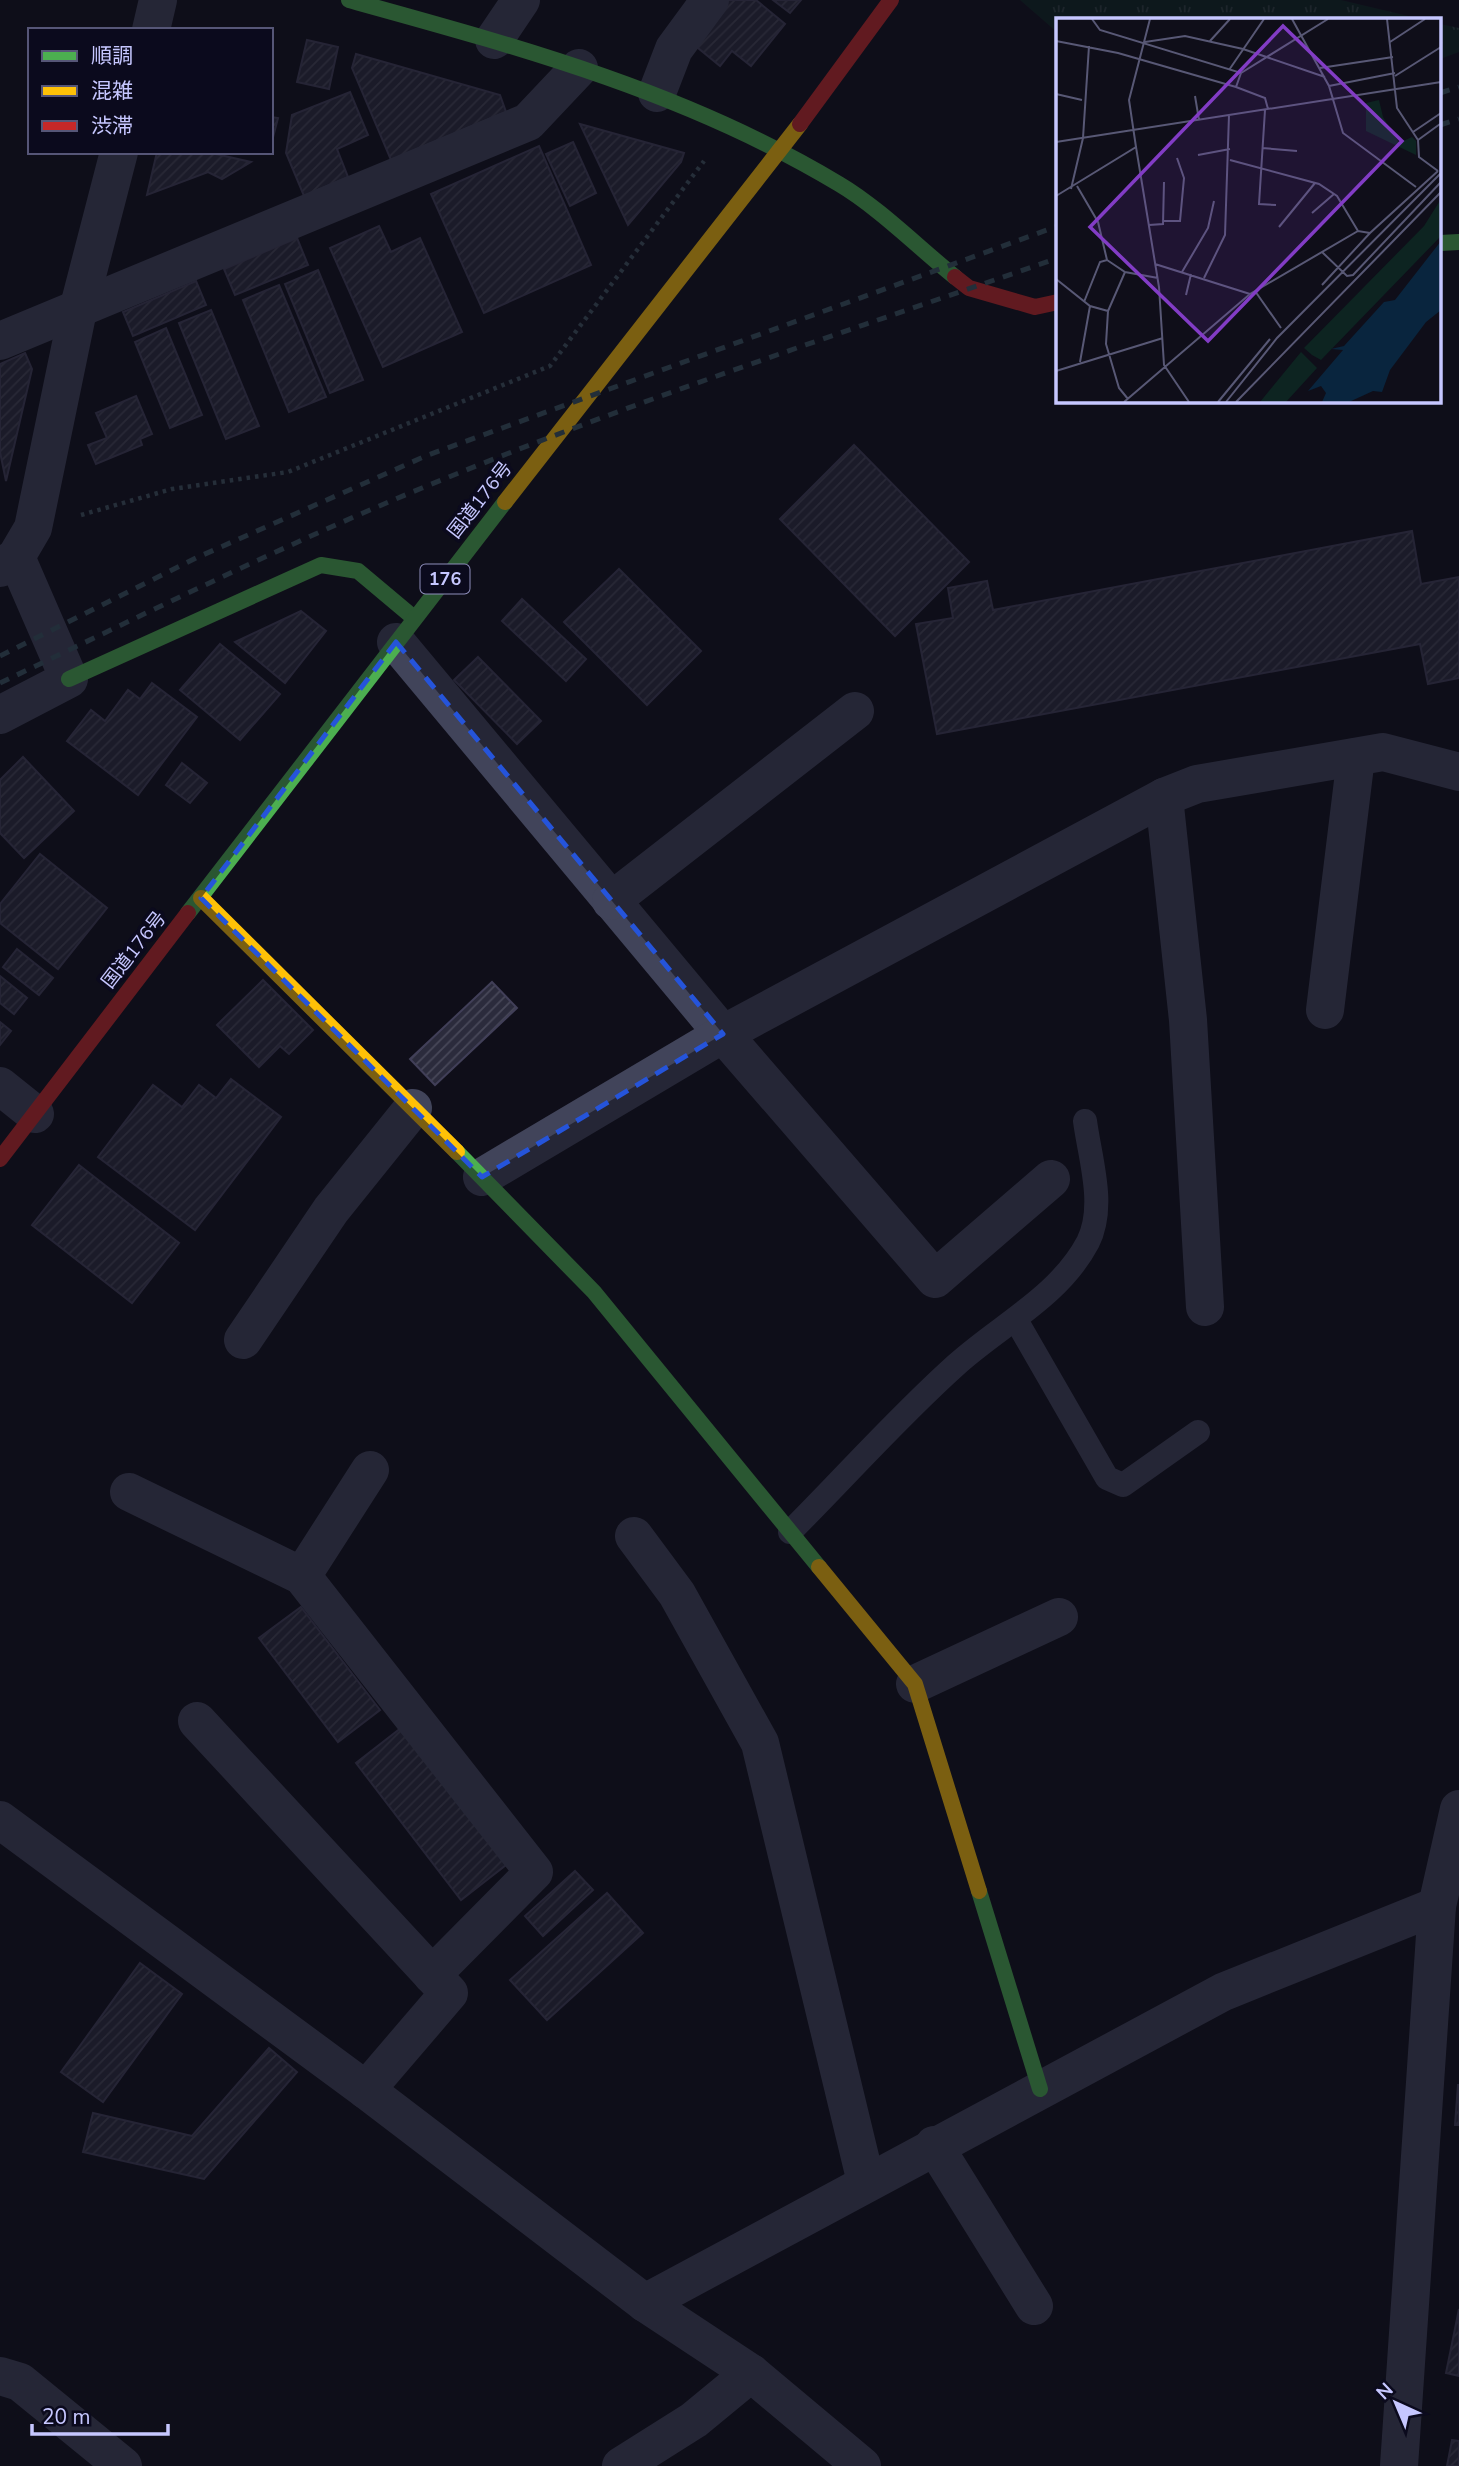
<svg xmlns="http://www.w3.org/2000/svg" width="1459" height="2466" viewBox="0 0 1459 2466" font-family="'Nunito Sans','Noto Sans JP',sans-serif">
	<defs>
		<pattern id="park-tufts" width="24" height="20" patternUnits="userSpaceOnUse" patternTransform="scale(1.75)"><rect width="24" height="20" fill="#0d2421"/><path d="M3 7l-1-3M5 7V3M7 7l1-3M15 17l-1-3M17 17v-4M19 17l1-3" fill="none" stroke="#2f4242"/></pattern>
		<pattern id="building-hatch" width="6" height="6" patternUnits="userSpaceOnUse" patternTransform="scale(1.75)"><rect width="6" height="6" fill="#2b2b3c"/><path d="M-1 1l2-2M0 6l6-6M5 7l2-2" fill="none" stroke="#484859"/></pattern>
	</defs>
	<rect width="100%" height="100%" fill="#0f0e19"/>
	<g fill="url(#park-tufts)">
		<polygon points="1020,0 1341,0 1421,19 1058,19 1058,33"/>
		<polygon points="1440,24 1459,28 1459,52 1440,59"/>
	</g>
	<g fill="url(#building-hatch)" stroke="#413f58" stroke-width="2">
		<polygon points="727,0 756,0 785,24 751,66 732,51 720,66 692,43"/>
		<polygon points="773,0 801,0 790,13"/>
		<polygon points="307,40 338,47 329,89 297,82"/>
		<polygon points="356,54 500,95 506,112 391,160 352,68"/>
		<polygon points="350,92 368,135 337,149 348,177 304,196 286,153 292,115"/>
		<polygon points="271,117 278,118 271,145"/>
		<polygon points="580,124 684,153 681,162 628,225"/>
		<polygon points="573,142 596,193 570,206 546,154"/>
		<polygon points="539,146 591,265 484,313 431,194"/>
		<polygon points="157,152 207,152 251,162 222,179 208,172 147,195"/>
		<polygon points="379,226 391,252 420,238 462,332 383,367 330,248"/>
		<polygon points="297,238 308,265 235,295 224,269"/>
		<polygon points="318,270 363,380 330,393 285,284"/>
		<polygon points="196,281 206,305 133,336 123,312"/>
		<polygon points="279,285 326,397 289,412 243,300"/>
		<polygon points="211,310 259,426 226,439 179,323"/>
		<polygon points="166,328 202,415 170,428 135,342"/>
		<polygon points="25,353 32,369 6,481 0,452 0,364"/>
		<polygon points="136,396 152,434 140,439 142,445 96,464 88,445 107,438 96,413"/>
		<polygon points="854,445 969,562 895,636 780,519"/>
		<polygon points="1412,531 1421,584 1459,577 1459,678 1428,684 1420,644 937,734 916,624 953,618 948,588 987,581 993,610"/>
		<polygon points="619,569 701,651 647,705 564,622"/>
		<polygon points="522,599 586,659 566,681 502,621"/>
		<polygon points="301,611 326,631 285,683 235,642"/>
		<polygon points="220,644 280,694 240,740 180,690"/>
		<polygon points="478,657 541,721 517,744 454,680"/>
		<polygon points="152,683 197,717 138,795 67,741 91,710 105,721 128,690 140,699"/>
		<polygon points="23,757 74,811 24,858 0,833 0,780"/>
		<polygon points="182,763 207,783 190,803 166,785"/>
		<polygon points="40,854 107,908 58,969 0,923 0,904"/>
		<polygon points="17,949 53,978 39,995 3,967"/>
		<polygon points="0,976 27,998 14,1014 0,1003"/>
		<polygon points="263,980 313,1030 289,1054 280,1046 259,1067 217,1025"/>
		<polygon points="492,982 517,1008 435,1085 410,1059"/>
		<polygon points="0,1022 11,1031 0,1045"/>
		<polygon points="231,1079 281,1117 195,1230 98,1157 153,1085 182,1107 199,1085 216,1098"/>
		<polygon points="79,1165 179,1243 132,1303 32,1225"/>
		<polygon points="301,1607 380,1710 338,1742 259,1638"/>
		<polygon points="401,1728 506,1865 461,1900 356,1763"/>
		<polygon points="575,1871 593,1890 543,1936 525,1916"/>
		<polygon points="607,1893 643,1933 547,2020 510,1980"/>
		<polygon points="140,1963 182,1994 103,2102 61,2072"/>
		<polygon points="269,2048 297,2072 204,2179 83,2152 93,2113 192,2136"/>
		<polygon points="1458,2085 1459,2085 1459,2125 1455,2125"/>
		<polygon points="1459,2309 1459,2376 1446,2373"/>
		<polygon points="1452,2440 1459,2441 1459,2466 1447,2466"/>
	</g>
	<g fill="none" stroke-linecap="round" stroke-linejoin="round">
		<polyline stroke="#41545f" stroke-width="4.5" stroke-dasharray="3.5 5" stroke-linecap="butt" points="81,515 172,489 288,472 550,366 704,161"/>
		<g stroke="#41445a" stroke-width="24">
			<polyline points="1016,1320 1107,1478 1123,1485 1198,1432"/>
			<path d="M790,1532C845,1477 898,1417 956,1365C1000,1325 1059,1297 1088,1242C1106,1206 1090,1159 1085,1121"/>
		</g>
		<g stroke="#41445a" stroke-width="38">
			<polyline points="151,30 158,0"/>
			<polyline points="494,40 521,0"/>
			<polyline points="657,93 674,49 710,0"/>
			<polyline points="0,341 528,122 579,68"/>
			<polyline points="0,568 16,557 33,528 78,310 119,152"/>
			<polyline points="396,642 723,1034 935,1279 1051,1179"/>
			<polyline points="0,715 69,679 16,557"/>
			<polyline points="1164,797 1188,1020 1205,1307"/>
			<polyline points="611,901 855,711"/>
			<polyline points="1325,1010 1356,757"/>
			<polyline points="0,1086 35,1114"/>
			<polyline points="482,1177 723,1034 1164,797 1197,784 1383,752 1459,772"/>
			<polyline points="243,1340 331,1210 413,1108"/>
			<polyline points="129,1492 302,1576 534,1872 432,1975"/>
			<polyline points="634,1536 677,1594 760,1743 866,2182"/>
			<polyline points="302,1576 370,1470"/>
			<polyline points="915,1684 1059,1617"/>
			<polyline points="197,1721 449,1993 366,2090"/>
			<polyline points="0,1820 366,2090 645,2303 751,2373 862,2466"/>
			<polyline points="934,2145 1034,2306"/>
			<polyline points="645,2303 1223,1992 1437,1906"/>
			<polyline points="0,2376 20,2382 123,2466"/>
			<polyline points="621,2466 694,2420 751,2373"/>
			<polyline points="1399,2466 1437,1906 1459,1809"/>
		</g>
		<g stroke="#4caf50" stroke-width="16">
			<path d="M349,0C519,47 686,92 839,184C878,207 919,248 955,277"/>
			<polyline points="1440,243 1459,242"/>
			<polyline points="69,679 321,565 358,571 414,618"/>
			<polyline points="188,913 505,502"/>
			<polyline points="457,1152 594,1292 819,1567"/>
			<polyline points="979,1891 1040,2089"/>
		</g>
		<g stroke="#ffc107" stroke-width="16">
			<polyline points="505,502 800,124"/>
			<polyline points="201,898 457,1152"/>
			<polyline points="819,1567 915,1684 979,1891"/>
		</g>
		<g stroke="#c62828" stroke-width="16">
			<polyline points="800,124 891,0"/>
			<polyline points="955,277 969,288 1035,307 1058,302"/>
			<polyline points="0,1159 188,913"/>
		</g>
		<g stroke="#3a5460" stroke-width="5" stroke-dasharray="10 9" stroke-linecap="butt">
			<polyline points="1440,93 1459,87"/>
			<polyline points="1440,125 1459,119"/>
			<polyline points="0,656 196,558 428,455 1058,226"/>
			<path d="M0,683C139,617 279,547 422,488C630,402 845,332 1058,258"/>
		</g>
	</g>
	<path d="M0 0H1459V2466H0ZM396,642L723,1034L482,1177L201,898Z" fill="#0f0e19" fill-opacity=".55" fill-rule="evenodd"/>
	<path fill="none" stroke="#2554da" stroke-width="5" stroke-dasharray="14 9" stroke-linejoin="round" d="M396,642L723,1034L482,1177L201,898Z"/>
	<g text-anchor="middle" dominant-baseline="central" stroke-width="7" stroke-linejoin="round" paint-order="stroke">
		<rect fill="#0b0a1d" stroke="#8e8ebb" stroke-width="2" x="420.5" y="564.5" width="49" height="29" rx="5"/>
		<g font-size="18" font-weight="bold" fill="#c6c7ff">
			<text x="445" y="579">176</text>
		</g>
		<g font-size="19" fill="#c6c7ff" stroke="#0b0a1d">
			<text transform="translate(480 500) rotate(-52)">国道176号</text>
			<text transform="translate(134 950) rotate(-52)">国道176号</text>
		</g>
	</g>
	<g transform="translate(1056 18)">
		<rect width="385" height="385" fill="#0f0e19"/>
		<path d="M385,181V218L265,342L256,337L248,330L368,208ZM245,334L261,350L230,384H204Z" fill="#0d2421"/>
		<path d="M323,82L327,99L343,125L356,119L360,123V137L310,113V85Z" fill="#0d2421"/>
		<path d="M385,223V292L370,304L334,352L326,374L317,373L293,384H266L270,375L265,368L252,373L287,332L275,331L288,328L328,284L339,282Z" fill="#09253e"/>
		<path fill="none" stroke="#585875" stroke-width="2" d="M36,1L44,12L185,55L272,1M236,1L273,68L287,115L360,169M331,1L341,90L362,122L363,139L382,153M0,23L62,35L180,69L185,55M154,23L174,1M89,24L129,18L187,31L269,59M334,24L369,1M264,50L337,39M173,52L208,1M339,58L385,29M273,68L339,55M180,69L209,80L212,91M0,76L26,82M139,78L143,102M209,92L203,186L220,187M357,114L385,95M362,122L384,106M0,124L385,64M80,129L103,269L108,347L133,384M206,130L241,133M142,137L174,131M174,142L263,166L281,178L302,213M21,168L42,204L51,242L69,254L102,260M15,171L27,120L33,28M0,178L80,129L73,82L94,1M256,195L278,176M107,203H124L128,160L121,140M93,207L107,206L108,164M223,209L259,165M266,234L291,258L297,257L385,164M99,246L194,276M69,254L52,293L50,326L63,370L72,381M126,254L152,210L158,183M148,260L169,217L173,97M0,261L34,288L52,293M266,267L314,215L382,153M199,273L225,310M130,277L135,256M28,284L44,244L51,242M24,344L34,288M0,353L107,320M68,384L194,276L302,213L314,215M162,384L214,321M170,384L221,320L385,155M180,384L385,174"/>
		<path fill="#823cc5" fill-opacity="0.15" stroke="#823cc5" stroke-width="3.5" d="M227,8L346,123L152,323L34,209Z"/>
		<rect width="385" height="385" fill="none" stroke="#c6c7ff" stroke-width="3.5"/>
	</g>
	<rect x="28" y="28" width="245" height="126" fill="#0b0a1d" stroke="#565677" stroke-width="2"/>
	<rect x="42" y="51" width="35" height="10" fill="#4caf50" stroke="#565677" stroke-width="2"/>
	<text x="91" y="63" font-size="21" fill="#c6c7ff">順調</text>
	<rect x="42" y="86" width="35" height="10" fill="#ffc107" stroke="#565677" stroke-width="2"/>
	<text x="91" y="98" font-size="21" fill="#c6c7ff">混雑</text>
	<rect x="42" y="121" width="35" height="10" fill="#c62828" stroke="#565677" stroke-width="2"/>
	<text x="91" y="133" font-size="21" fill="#c6c7ff">渋滞</text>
	<g transform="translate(1396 2403) rotate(316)" stroke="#0b0a1d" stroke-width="5" paint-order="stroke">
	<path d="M0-5L12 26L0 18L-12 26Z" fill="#c6c7ff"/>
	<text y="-10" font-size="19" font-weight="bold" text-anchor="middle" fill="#c6c7ff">N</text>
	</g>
	<path d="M32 2424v10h136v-10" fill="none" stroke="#c6c7ff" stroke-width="3.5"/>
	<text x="42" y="2424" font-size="21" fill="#c6c7ff" stroke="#0b0a1d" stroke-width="5" paint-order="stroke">20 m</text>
</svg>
